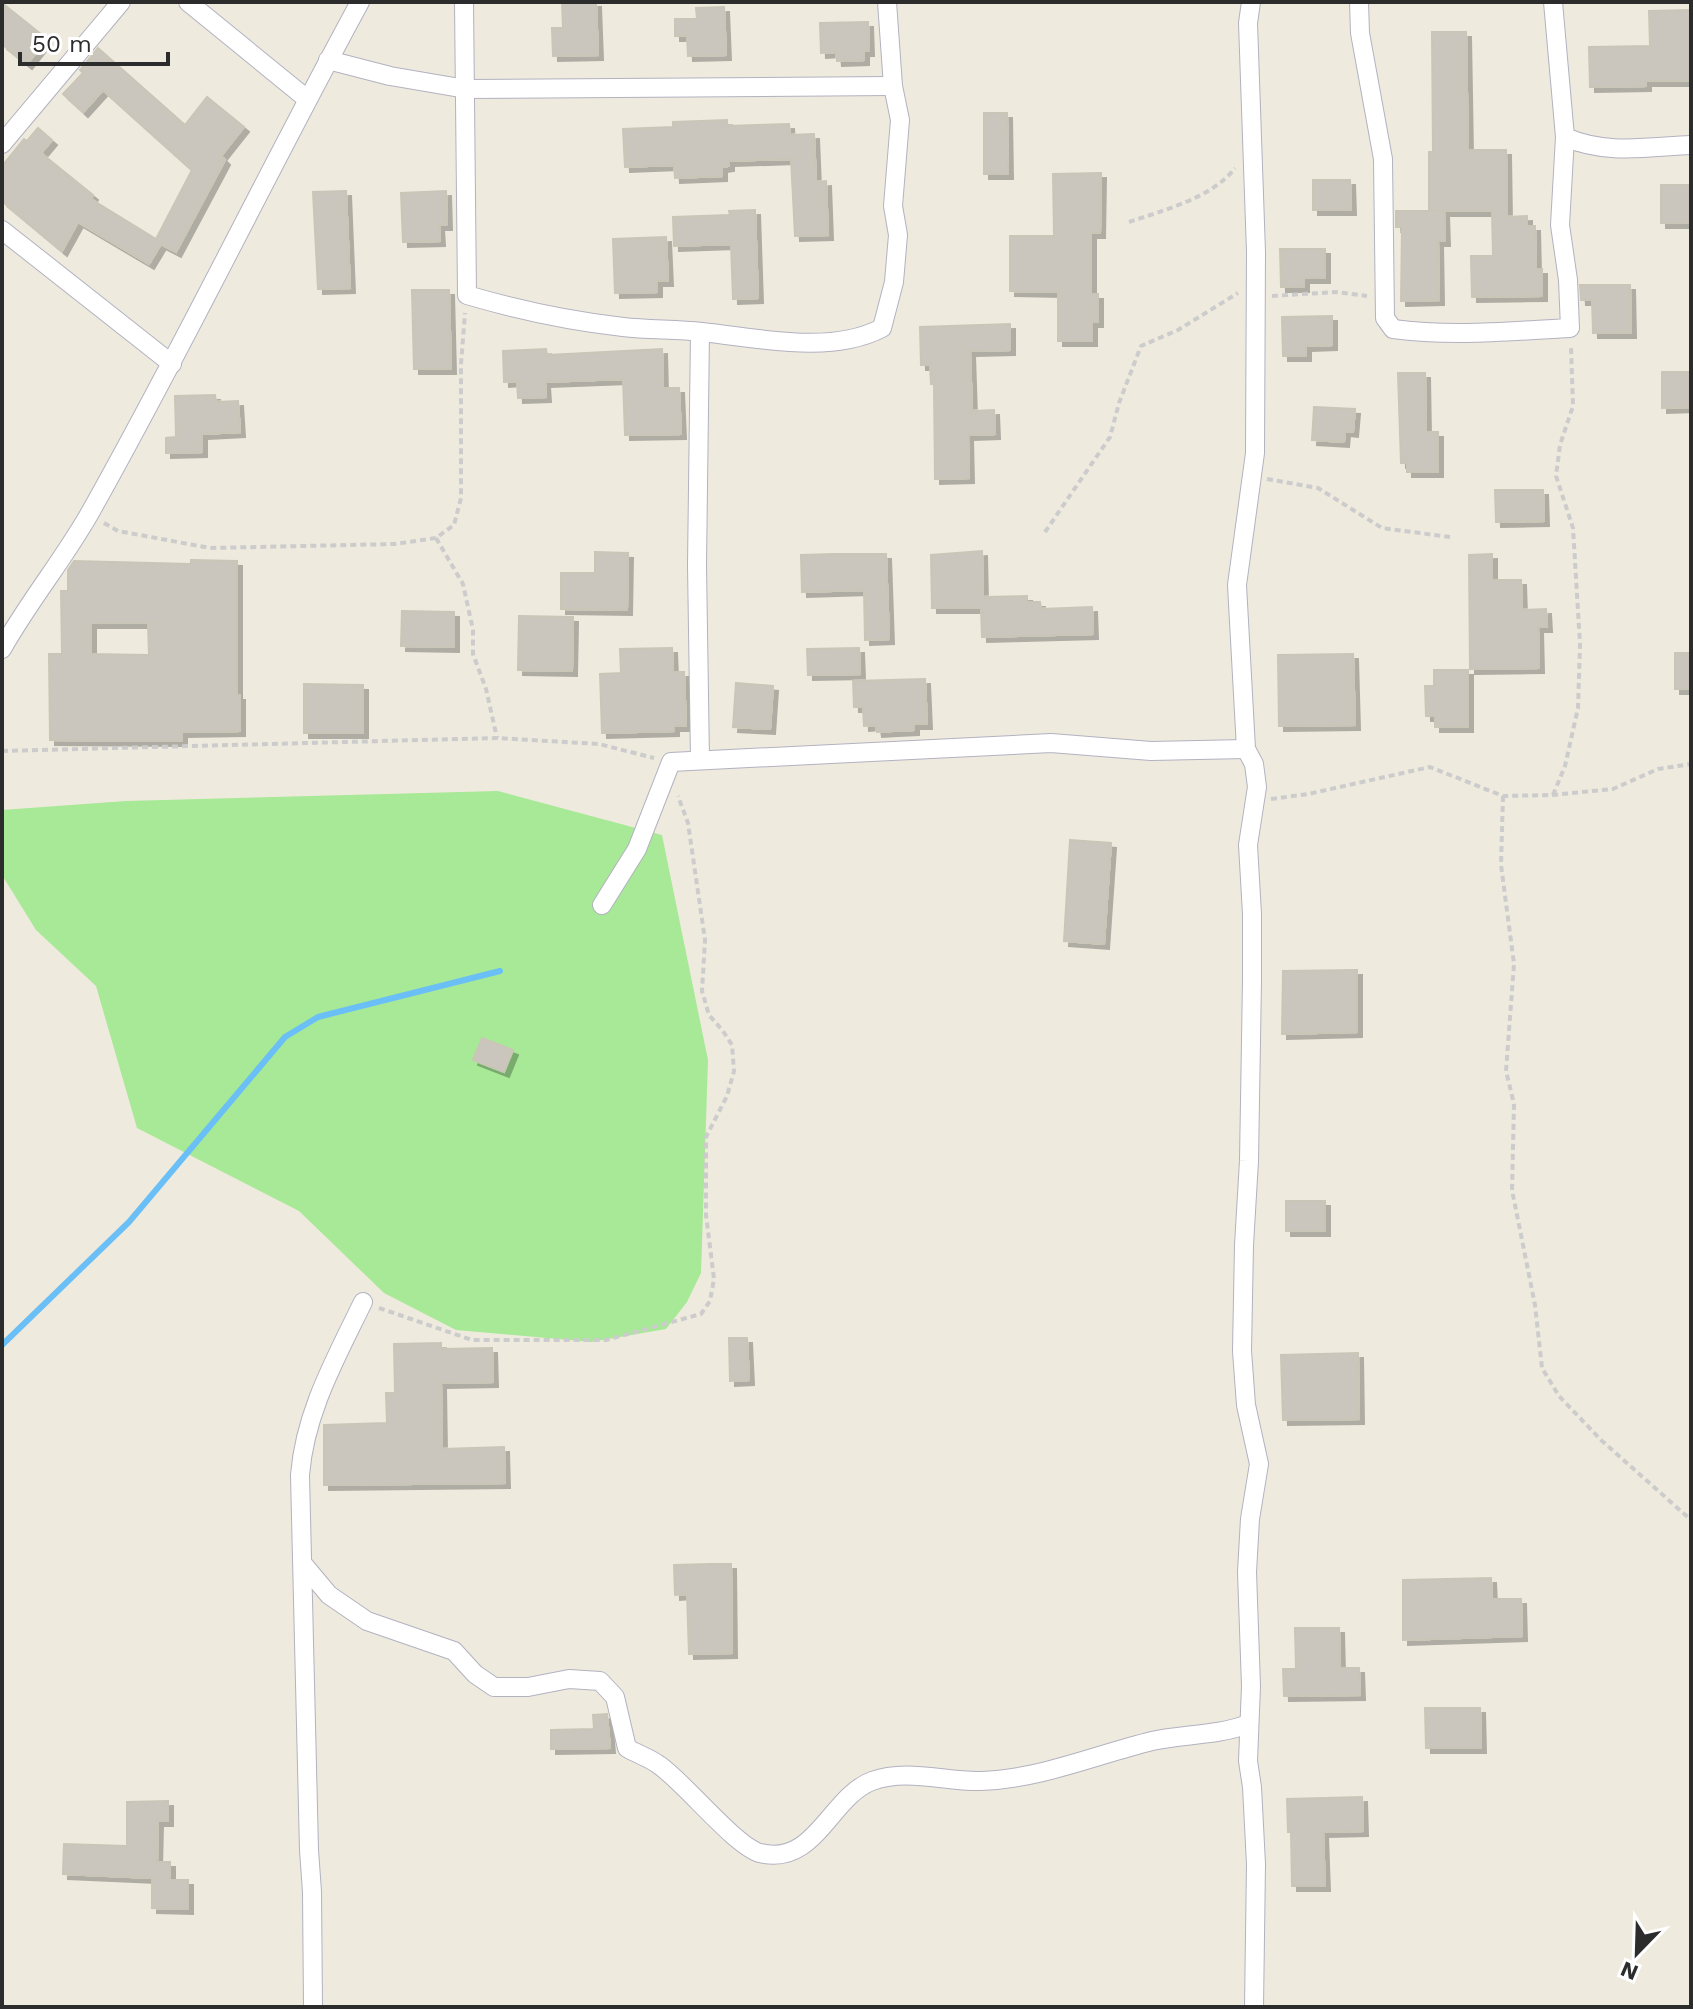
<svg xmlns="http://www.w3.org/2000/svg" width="1693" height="2009" viewBox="0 0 1693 2009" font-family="'Work Sans',sans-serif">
	<defs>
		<filter id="shadow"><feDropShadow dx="5" dy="5" stdDeviation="0" flood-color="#0004"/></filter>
	</defs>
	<rect width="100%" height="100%" fill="#efeade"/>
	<polygon fill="#a7e996" points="498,791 662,835 708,1060 701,1273 687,1302 666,1329 591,1342 456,1330 384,1293 299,1211 137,1128 96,986 36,930 2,875 2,810 126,801"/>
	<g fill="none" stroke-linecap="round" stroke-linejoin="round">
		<polyline stroke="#6abff7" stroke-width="6" points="2,1345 129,1222 285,1037 318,1017 500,971"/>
	</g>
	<g fill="#cac6bd" stroke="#cac6b7" stroke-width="2" fill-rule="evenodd" filter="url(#shadow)">
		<polygon points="562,2 596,2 598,55 553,56 552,28 563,28"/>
		<polygon points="2,3 47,39 27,64 2,44"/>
		<polygon points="724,7 726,55 688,56 687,36 675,36 675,19 697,19 696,8"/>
		<polygon points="1691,10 1691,81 1646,81 1646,86 1590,87 1589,47 1650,46 1649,11"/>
		<polygon points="868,22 869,51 864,51 864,60 837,61 836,52 821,53 820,23"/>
		<polygon points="1432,32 1466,32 1468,150 1506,150 1507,217 1527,216 1527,226 1535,226 1536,269 1542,269 1542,296 1472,297 1471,256 1493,256 1492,211 1429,211 1429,152 1433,152"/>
		<polygon points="98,48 185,125 207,97 244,127 221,156 225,160 176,252 161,244 149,264 78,222 62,251 2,201 2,166 24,139 27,141 38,128 52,140 41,153 93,195 91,199 156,239 192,170 103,90 83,112 63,94 83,73 80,70"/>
		<polygon points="984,113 1007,113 1008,174 984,174"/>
		<polygon points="727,120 727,126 789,124 790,135 814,134 816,182 826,181 828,235 795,236 791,159 729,161 729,166 722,167 722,176 675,178 674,165 625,167 623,129 673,127 673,122"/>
		<polygon points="1101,173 1100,233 1091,233 1091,294 1098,294 1098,322 1092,322 1092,341 1058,341 1058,292 1010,291 1010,236 1054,236 1053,174"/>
		<polygon points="1313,180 1350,180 1351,210 1313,210"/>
		<rect x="1661" y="185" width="30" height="38"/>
		<polygon points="346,191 350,288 318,289 313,192"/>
		<polygon points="446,191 447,225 439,225 440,241 403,242 401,193"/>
		<polygon points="755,210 758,298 733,299 731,244 674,246 673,217 730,215 729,211"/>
		<polygon points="1396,211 1444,211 1445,241 1438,241 1439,300 1401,301 1402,227 1396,227"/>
		<polygon points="666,237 668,281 657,281 657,292 615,293 613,239"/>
		<polygon points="1280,249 1325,249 1325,278 1304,278 1304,287 1281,287"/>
		<polygon points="1580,285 1630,285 1631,333 1593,333 1592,300 1581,300"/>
		<polygon points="412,290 449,290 451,369 414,369"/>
		<polygon points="1332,316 1332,345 1306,346 1306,356 1283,356 1282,317"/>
		<polygon points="1010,324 1010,350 970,351 972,411 994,410 995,434 968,435 969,478 935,479 934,384 931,384 930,365 921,365 920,327"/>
		<polygon points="546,349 547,355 662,349 663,388 679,388 681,434 625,435 623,379 545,382 546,397 518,398 517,381 504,382 503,351"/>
		<polygon points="1662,372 1691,372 1691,407 1662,408"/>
		<polygon points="1398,373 1425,373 1426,432 1438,432 1438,472 1407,472 1407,463 1401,463"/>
		<polygon points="215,395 216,402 238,401 240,432 202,434 202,452 166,453 166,438 176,437 175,396"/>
		<polygon points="1314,407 1355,409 1353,432 1345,431 1344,442 1312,440"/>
		<polygon points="1495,490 1543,490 1544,521 1496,522"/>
		<polygon points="982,551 983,597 1027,596 1027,602 1040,602 1041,609 1092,607 1093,634 982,637 981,608 932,608 931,555"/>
		<polygon points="595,552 628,553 627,610 561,609 561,573 595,573"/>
		<polygon points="834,554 886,554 889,639 865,640 864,590 802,592 801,555"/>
		<polygon points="1492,554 1492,580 1521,580 1522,610 1546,609 1547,627 1538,627 1539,668 1470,669 1469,555"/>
		<path d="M191,560L237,561V695H240V731L182,732V741L50,740L49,654H62L61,591H68V570L74,561L191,564ZM91,623H148L149,655L91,654Z"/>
		<polygon points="402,611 454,612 454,647 401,646"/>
		<polygon points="519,616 573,617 572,671 518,670"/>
		<polygon points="672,648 673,672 684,672 686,726 674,726 674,731 602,733 600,674 621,673 620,649"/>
		<polygon points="859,648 860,674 808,675 807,649"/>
		<rect x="1675" y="653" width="16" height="36"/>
		<polygon points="1353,654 1355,725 1279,726 1278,655"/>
		<polygon points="1434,670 1468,670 1468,727 1435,727 1435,716 1426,716 1425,686 1434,686"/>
		<polygon points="925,679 927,724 914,724 914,730 893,731 877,732 876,725 864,726 863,707 854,707 853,681"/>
		<polygon points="736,683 773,686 770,729 733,727"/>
		<polygon points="304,684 363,685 363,733 304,733"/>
		<polygon points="1070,840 1111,843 1104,944 1064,941"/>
		<polygon points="1357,970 1357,1032 1282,1034 1283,971"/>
		<polygon points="482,1038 513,1050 504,1072 473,1060"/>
		<rect x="1286" y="1201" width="39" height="30"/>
		<polygon points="729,1338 747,1338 749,1380 730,1381"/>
		<polygon points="441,1343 441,1349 492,1348 493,1382 441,1383 442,1449 504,1447 505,1483 324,1485 324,1425 387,1423 386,1393 395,1393 394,1344"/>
		<polygon points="1358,1353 1359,1419 1283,1420 1281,1355"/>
		<polygon points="711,1564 731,1564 732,1653 689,1654 687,1594 675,1595 674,1565"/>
		<polygon points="1491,1578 1492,1599 1521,1599 1522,1636 1403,1640 1403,1580"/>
		<polygon points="1295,1628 1339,1628 1340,1668 1359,1668 1360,1695 1284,1696 1283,1669 1296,1669"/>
		<polygon points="1425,1708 1480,1708 1481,1748 1426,1748"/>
		<polygon points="607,1714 610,1748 551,1749 551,1730 594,1729 593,1715"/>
		<polygon points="1362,1797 1363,1831 1323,1832 1325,1886 1292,1886 1291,1832 1288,1832 1287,1799"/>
		<polygon points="168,1801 168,1821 158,1821 157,1862 170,1862 170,1880 188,1880 188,1909 152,1908 152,1878 63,1874 64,1844 127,1846 127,1802"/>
	</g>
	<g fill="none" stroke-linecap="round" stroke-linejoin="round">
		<g stroke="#b2b2c1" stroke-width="20">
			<g id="street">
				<polyline points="188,2 307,99"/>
				<path d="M464,2L467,295C518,310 570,321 623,327C649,330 676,329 702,332C759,338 830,355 882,328L894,282L898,235L893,206L900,120L893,86L887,2"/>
				<polyline points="1251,2 1248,23 1256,252 1255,453 1237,585 1246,749 1254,764 1257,787 1248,845 1252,914 1252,980 1249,1161 1244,1245 1242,1351 1246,1405 1259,1464 1250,1519 1247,1572 1251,1686 1248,1761 1252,1787 1256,1864 1254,2007"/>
				<path d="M1359,2L1360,33L1383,159L1385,318L1393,329C1453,337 1511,331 1570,328L1568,280L1560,225L1565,137"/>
				<path d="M1553,2L1565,137C1606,155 1647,147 1691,145"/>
				<polyline points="328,60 390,76 466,89 893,86"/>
				<polyline points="2,144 121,2"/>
				<polyline points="2,230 172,364"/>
				<polyline points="700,332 697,565 700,760"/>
				<path d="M2,649C29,601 64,559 91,511C185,344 268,171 360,2"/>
				<polyline points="602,905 637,849 671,762 1051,743 1151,751 1246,749"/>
				<path d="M303,1564L329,1595L367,1621L454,1651L475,1674L494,1687H528L569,1679L600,1681L615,1697L627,1748C637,1754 650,1758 659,1765C685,1783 735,1846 760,1853C815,1867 830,1797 872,1781C907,1768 945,1782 981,1781C1040,1779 1095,1755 1152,1741C1184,1734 1217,1736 1248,1724"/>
				<path d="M313,2007L312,1892L309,1850L300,1475C305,1412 336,1358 363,1302"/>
			</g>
		</g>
		<g stroke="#ccc" stroke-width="4" stroke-dasharray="6 4" stroke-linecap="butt">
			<path d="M1129,222C1164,210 1212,198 1235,168"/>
			<polyline points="1272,296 1336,292 1367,296"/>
			<polyline points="1267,479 1318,488 1382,528 1450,537"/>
			<polyline points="104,523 118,531 210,548 395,544 436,538 454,525 461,498 461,364 465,313"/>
			<polyline points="1045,532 1110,437 1119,403 1141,346 1178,330 1238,293"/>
			<polyline points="436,538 463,584 473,630 473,654 486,689 497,738"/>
			<polyline points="2,751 497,738 599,744 654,758"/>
			<polyline points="1553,795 1565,766 1578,708 1580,644 1573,528 1556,476 1560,445 1573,406 1571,347"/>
			<polyline points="1503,796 1501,865 1514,964 1506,1071 1514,1104 1512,1190 1535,1305 1542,1368 1559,1396 1601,1440 1691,1520"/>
			<polyline points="1271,799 1308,794 1430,767 1503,796 1553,795 1613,789 1658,769 1691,764"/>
			<polyline points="379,1308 472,1340 606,1340 701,1314 710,1301 714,1279 706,1215 706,1137 727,1096 734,1071 732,1045 723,1031 709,1015 702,991 705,940 688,823 678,796"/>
		</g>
		<use href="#street" stroke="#fff" stroke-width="18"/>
	</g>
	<rect width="1693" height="2009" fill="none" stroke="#2c2c2c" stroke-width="8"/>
	<g transform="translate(1637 1953) rotate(203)" stroke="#ffffff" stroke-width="6" paint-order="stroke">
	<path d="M0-6L14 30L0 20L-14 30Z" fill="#2c2c2c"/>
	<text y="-12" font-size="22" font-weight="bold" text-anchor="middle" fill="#2c2c2c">N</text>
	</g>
	<path d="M20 52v12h148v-12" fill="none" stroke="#2c2c2c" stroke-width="4"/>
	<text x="32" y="52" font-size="24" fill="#2c2c2c" stroke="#ffffff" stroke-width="6" paint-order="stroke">50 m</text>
</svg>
